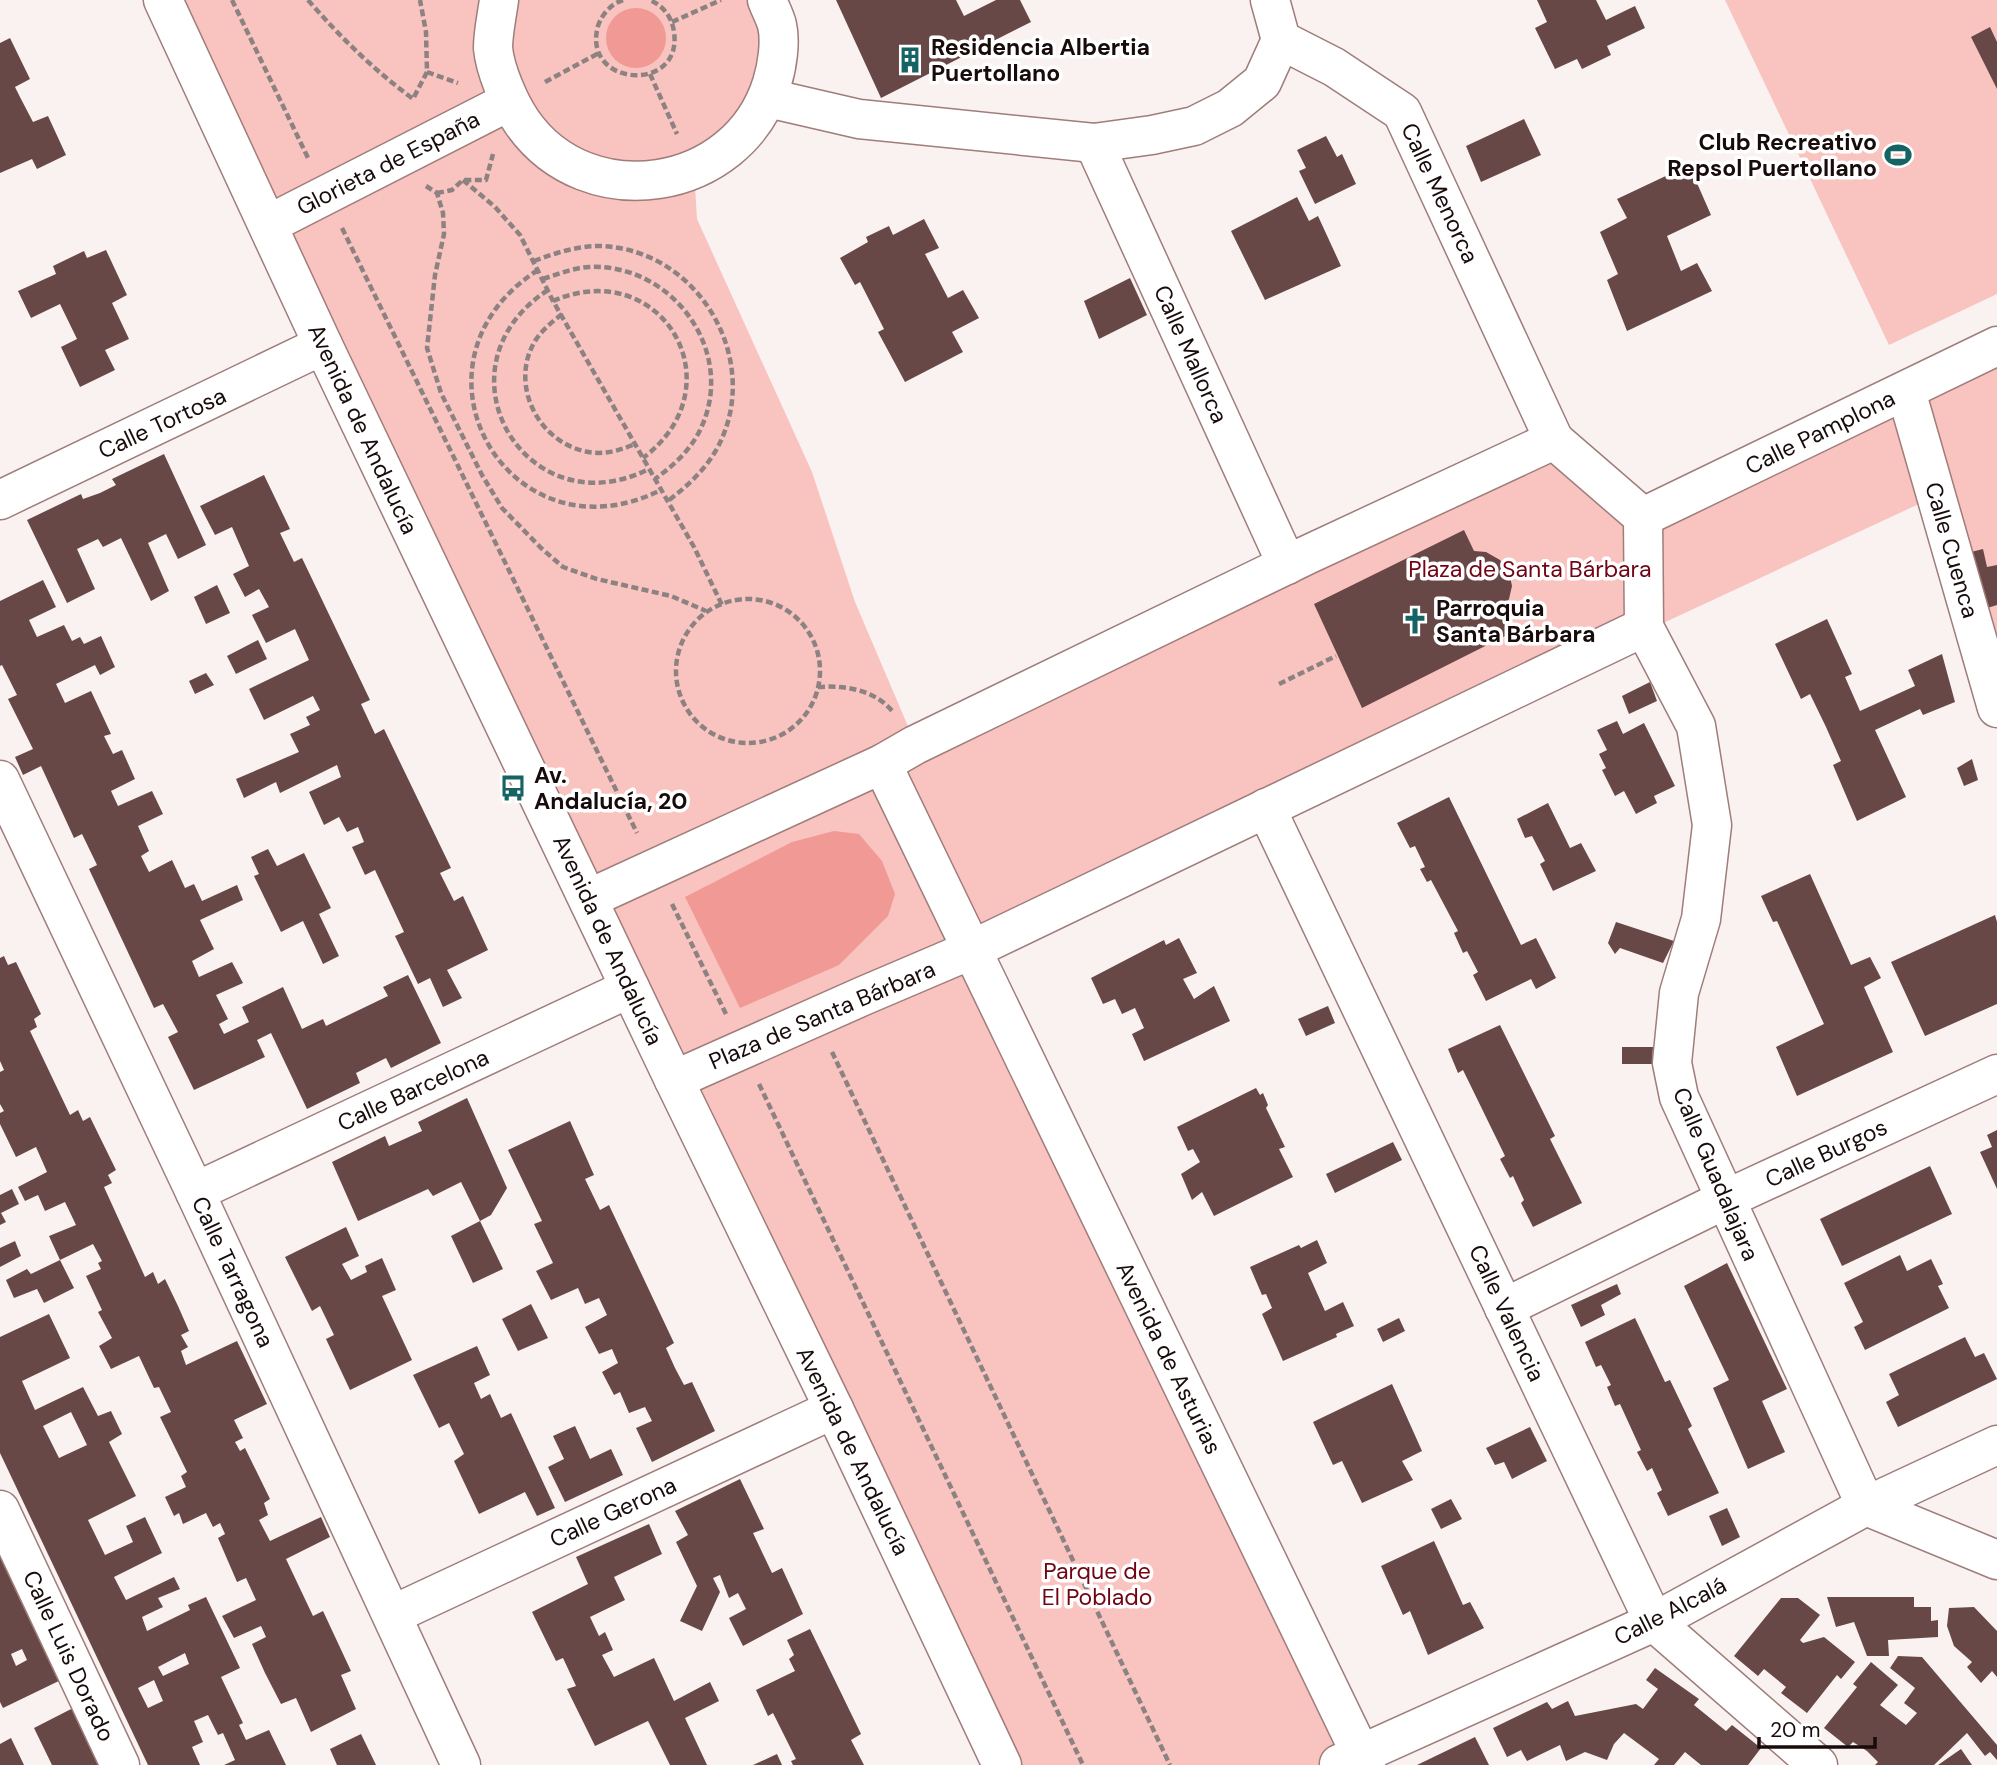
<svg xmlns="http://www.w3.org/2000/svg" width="1997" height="1765" viewBox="0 0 1997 1765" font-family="'DM Sans',sans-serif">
	<rect width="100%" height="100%" fill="#faf2f1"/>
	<g fill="#f9c3bf">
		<polygon points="163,0 767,0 776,70 694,171 697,219 812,472 855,602 916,745 1554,440 1643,517 1997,346 1997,708 1936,496 1266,808 971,950 1366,1765 1002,1765"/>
		<polygon points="1725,0 1997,0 1997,294 1889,345"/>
	</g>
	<g fill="#f19995">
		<circle cx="636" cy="38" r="30"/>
		<polygon points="834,831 859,834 882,861 895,894 888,916 839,965 740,1008 685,897 792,842"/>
	</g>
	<g fill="#674846" fill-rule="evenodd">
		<polygon points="836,0 956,0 964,16 996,0 1020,0 1031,22 881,98"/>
		<polygon points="1537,0 1596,0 1606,20 1635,6 1645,28 1607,46 1611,55 1582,69 1577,59 1555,69 1535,28 1547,22"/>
		<polygon points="1990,27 1997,42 1997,89 1971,37"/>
		<polygon points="10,38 30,79 15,87 21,99 33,122 48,116 66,155 37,169 32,159 0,173 0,43"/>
		<polygon points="1524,119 1541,155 1481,182 1466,146"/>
		<polygon points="1326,136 1337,157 1342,154 1356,184 1315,204 1299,171 1306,168 1297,150"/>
		<polygon points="1689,165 1711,215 1667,236 1681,271 1697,263 1712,291 1627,331 1607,280 1618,274 1600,232 1627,218 1617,199"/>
		<polygon points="1297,197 1309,221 1318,216 1341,266 1265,300 1231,231"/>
		<polygon points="924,219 939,248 925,254 948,298 963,290 979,318 952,332 963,352 905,382 878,332 884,329 860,282 855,285 840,258 868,242 866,237 889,226 893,235"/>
		<polygon points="106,250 127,295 112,303 129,339 105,350 115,370 80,387 61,347 77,339 60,304 31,318 18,291 56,274 53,266 84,251 87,258"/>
		<polygon points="1130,278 1147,315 1099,339 1084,301"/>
		<polygon points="164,454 206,545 178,559 166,534 148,543 169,591 151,601 121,538 103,547 98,539 77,549 95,589 67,603 27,520 81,494 83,499 100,493 116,485 112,479"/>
		<polygon points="264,475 290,529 280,533 294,562 302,558 370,700 361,704 375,734 384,729 451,868 440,873 454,901 463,896 488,950 447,970 462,998 443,1007 430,978 418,984 395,936 404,932 375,870 365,875 352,847 364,842 358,827 347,832 339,817 324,825 309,792 341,777 337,765 280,793 276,782 244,798 236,779 299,752 290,734 310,725 306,717 320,710 313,696 264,720 249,689 309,660 295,629 266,643 252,615 269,607 259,589 245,597 233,574 249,566 232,527 215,535 200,506"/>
		<polygon points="1464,530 1474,551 1486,552 1500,560 1509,572 1512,586 1509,599 1503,610 1513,632 1362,708 1314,604"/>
		<polygon points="1983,549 1987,567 1997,565 1997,605 1984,609 1967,553"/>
		<polygon points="43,580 56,607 29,620 37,637 64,625 72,641 80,637 84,644 101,636 115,667 100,675 95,665 56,684 65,703 91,691 111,734 104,736 113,754 122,750 135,779 111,791 118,806 152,791 163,814 138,826 149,851 141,856 149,872 172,860 185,888 194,884 202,901 237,885 243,900 200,920 214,949 192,961 199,977 232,962 243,983 216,995 228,1019 219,1024 224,1034 249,1022 242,1007 283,987 302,1029 323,1019 326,1026 388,996 383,987 408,975 441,1043 391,1068 386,1058 356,1073 360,1083 307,1109 271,1033 257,1040 265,1057 194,1090 168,1037 178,1032 163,1004 154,1008 89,869 97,865 82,834 74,838 41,766 23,775 15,757 33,749 8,699 17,695 2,665 0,666 0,601"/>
		<polygon points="217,585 230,613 206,624 194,597"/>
		<polygon points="1827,619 1852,674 1845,677 1860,711 1915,686 1908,670 1942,654 1955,702 1923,715 1920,709 1875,730 1906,797 1857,821 1833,765 1841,761 1826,727 1810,694 1801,699 1775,644"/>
		<polygon points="258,640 267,659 236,674 227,656"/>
		<polygon points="206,673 214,685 195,694 189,681"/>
		<polygon points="1650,682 1657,701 1629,714 1622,696"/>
		<polygon points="1617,721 1623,734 1644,723 1675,786 1654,796 1657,803 1636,814 1624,791 1615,796 1602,770 1606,768 1599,754 1607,750 1597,730"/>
		<polygon points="1972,759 1978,780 1964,786 1957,768"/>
		<polygon points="1449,797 1521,945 1536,938 1556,978 1536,989 1531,979 1486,1001 1473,975 1478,972 1467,951 1463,953 1454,933 1458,931 1431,880 1427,882 1420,869 1425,867 1415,846 1410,848 1397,823"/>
		<polygon points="1548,803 1570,848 1581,843 1596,871 1553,891 1540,864 1545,861 1532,836 1525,838 1517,819"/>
		<polygon points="268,849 277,866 304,853 331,908 319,914 339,956 323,964 303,921 281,932 254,876 259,874 251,857"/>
		<polygon points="1810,874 1851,965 1870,957 1881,978 1864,987 1893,1052 1797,1096 1776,1047 1824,1024 1777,921 1773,922 1761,896"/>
		<polygon points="1995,915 1997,922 1997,1004 1925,1036 1891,962"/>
		<polygon points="1616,922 1674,941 1663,963 1620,948 1615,954 1608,943"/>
		<polygon points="1179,938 1197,973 1183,979 1194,999 1214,986 1230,1021 1144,1061 1132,1034 1144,1028 1135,1008 1122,1014 1115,999 1103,1004 1091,978 1164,940 1166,945"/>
		<polygon points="4,956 8,965 16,962 41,1014 34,1019 37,1027 30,1031 70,1115 78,1110 83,1121 90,1117 116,1170 108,1175 112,1183 104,1187 145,1277 153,1272 158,1284 165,1279 178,1306 189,1331 181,1335 188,1347 181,1351 186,1365 237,1341 267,1404 234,1420 243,1438 235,1442 240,1451 245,1448 270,1499 264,1503 268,1515 259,1520 270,1541 321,1517 330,1537 286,1559 313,1616 323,1611 351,1671 341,1675 356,1709 311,1732 296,1698 281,1704 265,1673 252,1644 266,1637 261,1626 234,1638 222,1616 256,1600 246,1578 237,1582 218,1538 225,1534 220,1523 213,1527 206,1513 183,1524 179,1513 174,1516 165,1497 186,1487 181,1476 187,1472 160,1417 171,1412 159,1387 154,1388 139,1356 111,1369 99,1346 112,1338 98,1312 102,1310 86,1276 101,1269 98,1263 102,1261 93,1244 60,1260 49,1236 76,1225 65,1202 45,1211 38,1195 25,1201 18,1187 47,1172 36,1147 16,1157 0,1124 0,1113 4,1111 0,1104 0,1072 4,1070 0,1061 0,958"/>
		<polygon points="1328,1006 1335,1023 1306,1036 1298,1019"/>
		<polygon points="1500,1025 1555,1136 1550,1139 1582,1203 1533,1227 1521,1203 1524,1200 1513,1176 1510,1178 1500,1159 1505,1156 1463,1070 1458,1073 1448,1049"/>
		<polygon points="1622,1047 1653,1047 1652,1064 1622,1064"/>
		<polygon points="1256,1088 1260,1095 1263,1093 1268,1105 1266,1108 1285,1147 1279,1149 1293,1177 1214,1216 1202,1192 1192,1200 1181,1174 1200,1162 1193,1149 1188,1151 1177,1127"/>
		<polygon points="467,1098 507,1188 491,1215 480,1221 461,1182 433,1196 428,1189 358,1221 332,1162 385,1136 389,1146 422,1131 418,1122"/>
		<polygon points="570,1121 594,1175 585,1179 600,1210 609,1205 674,1343 666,1348 675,1368 684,1385 692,1382 715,1431 652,1462 636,1428 652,1421 645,1407 629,1413 620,1392 614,1395 602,1372 618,1363 612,1349 599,1354 585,1327 607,1315 599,1298 585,1304 578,1288 551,1300 536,1271 553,1263 534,1224 542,1221 508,1150"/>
		<polygon points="1997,1130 1997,1189 1980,1152 1992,1147 1987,1135"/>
		<polygon points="1393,1142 1402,1160 1335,1193 1326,1174"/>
		<polygon points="1930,1166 1952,1214 1842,1266 1820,1219"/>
		<polygon points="12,1189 19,1204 1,1213 6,1222 0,1225 0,1195"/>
		<polygon points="480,1221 503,1269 473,1283 451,1236"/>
		<polygon points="346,1227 359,1256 342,1264 351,1280 367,1272 365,1266 382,1258 396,1290 382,1296 412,1360 350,1390 326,1339 334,1335 320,1306 312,1311 285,1257"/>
		<polygon points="1317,1240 1327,1263 1308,1273 1325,1311 1343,1302 1354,1326 1336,1334 1337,1337 1283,1361 1262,1314 1272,1308 1266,1294 1262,1295 1250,1267 1299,1245 1301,1248"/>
		<polygon points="15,1241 21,1256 0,1267 0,1248"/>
		<polygon points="1900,1255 1907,1271 1931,1259 1943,1284 1938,1286 1949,1308 1865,1350 1854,1327 1863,1322 1844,1283"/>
		<polygon points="60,1260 74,1288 44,1303 37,1289 14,1298 6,1280 27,1269 31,1274"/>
		<polygon points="1727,1263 1787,1389 1762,1401 1785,1452 1748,1469 1713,1388 1729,1380 1684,1286"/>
		<polygon points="1617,1284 1621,1294 1601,1305 1605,1315 1581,1327 1571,1305"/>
		<polygon points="531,1304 548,1338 518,1351 502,1319"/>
		<path d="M49,1314L70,1358L22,1381L35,1410L83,1387L98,1416L111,1411L122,1434L109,1442L136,1496L88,1520L105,1555L133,1542L126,1526L145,1517L162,1553L114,1577L126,1600L174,1577L180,1589L158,1598L163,1607L142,1617L147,1631L190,1610L188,1605L206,1597L240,1668L221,1677L243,1723L239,1725L246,1740L269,1730L286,1765H224L235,1760L223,1733L218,1735L208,1715L194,1721L203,1742L192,1747L200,1765H148L0,1453V1337ZM71,1412L87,1445L59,1458L43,1426ZM185,1653L189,1664L163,1676L158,1667ZM154,1680L163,1701L148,1708L138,1688Z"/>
		<polygon points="1399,1318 1405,1331 1383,1342 1377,1329"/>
		<polygon points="1635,1318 1665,1382 1670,1380 1692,1426 1688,1429 1719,1493 1668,1516 1657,1493 1662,1490 1652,1468 1647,1471 1637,1452 1641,1450 1620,1404 1615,1406 1607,1387 1611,1385 1601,1365 1596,1367 1585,1342"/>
		<polygon points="1965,1337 1975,1357 1984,1353 1997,1379 1898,1427 1886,1402 1899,1395 1889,1374"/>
		<polygon points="477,1346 490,1375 474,1383 481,1399 490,1394 501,1418 511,1413 555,1508 537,1516 525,1492 479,1514 454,1461 464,1454 449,1423 439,1428 413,1375"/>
		<polygon points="1392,1384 1422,1451 1402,1461 1413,1480 1362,1503 1342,1461 1333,1465 1313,1422"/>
		<polygon points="575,1426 590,1459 611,1449 623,1475 565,1502 548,1467 564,1459 553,1436"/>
		<polygon points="1530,1427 1547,1461 1512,1479 1504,1462 1495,1465 1486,1448"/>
		<polygon points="740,1479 764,1529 753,1533 772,1573 782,1568 803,1614 743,1646 729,1618 746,1609 738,1593 729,1598 720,1575 713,1578 720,1592 702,1631 680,1621 697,1586 676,1542 688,1535 675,1511"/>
		<polygon points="1451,1499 1462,1519 1441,1529 1431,1509"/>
		<polygon points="1727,1508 1740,1537 1722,1546 1709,1516"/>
		<polygon points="649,1524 662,1554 614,1577 625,1600 590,1617 599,1636 605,1632 613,1650 602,1655 614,1677 654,1658 674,1701 710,1682 719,1701 685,1718 707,1765 670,1765 648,1721 595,1746 567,1689 576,1686 563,1658 556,1661 532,1612 588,1584 576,1557"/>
		<polygon points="1434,1541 1463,1605 1470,1602 1484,1628 1428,1655 1410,1611 1403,1615 1381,1566"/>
		<path d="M0,1543L65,1678L3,1708L0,1702ZM22,1649L27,1660L16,1666L11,1654Z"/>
		<polygon points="1827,1597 1914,1597 1914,1607 1931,1607 1931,1621 1938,1620 1938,1637 1888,1640 1889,1656 1867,1656 1854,1622 1836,1627"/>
		<polygon points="1781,1598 1798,1598 1820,1615 1800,1640 1803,1643 1824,1637 1855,1662 1841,1679 1837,1675 1807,1713 1781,1693 1786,1687 1764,1669 1758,1676 1734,1656"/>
		<polygon points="1974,1607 1997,1631 1997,1677 1992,1671 1981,1683 1967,1667 1972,1662 1954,1646 1947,1626 1949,1608"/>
		<polygon points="810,1629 861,1734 851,1740 864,1765 793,1765 791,1761 796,1759 773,1713 768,1716 756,1690 795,1671 789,1659 794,1655 787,1640"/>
		<polygon points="1898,1656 1922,1657 1997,1745 1997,1760 1990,1752 1985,1756 1967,1733 1934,1765 1875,1765 1878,1762 1867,1751 1853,1742 1848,1747 1824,1728 1857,1687 1853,1684 1871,1662 1898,1685 1880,1705 1906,1725 1917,1713 1904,1703 1915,1688 1890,1668"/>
		<polygon points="1655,1668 1699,1699 1694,1705 1726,1731 1732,1725 1761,1748 1748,1765 1701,1765 1685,1752 1674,1765 1654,1765 1659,1759 1624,1733 1614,1744 1607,1760 1585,1752 1566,1761 1560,1745 1527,1761 1521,1750 1507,1757 1493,1728 1547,1702 1552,1709 1568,1701 1575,1716 1636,1704 1643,1709 1658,1689 1646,1680"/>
		<polygon points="77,1706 105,1765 52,1765 34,1728"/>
		<polygon points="361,1734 376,1765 337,1765 330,1749"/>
		<polygon points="1475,1737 1489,1765 1417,1765"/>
		<polygon points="11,1738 24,1765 0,1765 0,1744"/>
		<polygon points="1961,1749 1972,1765 1938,1765"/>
		<polygon points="777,1754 782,1765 753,1765"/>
	</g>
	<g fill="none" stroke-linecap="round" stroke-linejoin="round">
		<g stroke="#9f7d7a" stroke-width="41">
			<g id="minor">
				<polyline points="163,0 323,345 674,1080 834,1409 1002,1765"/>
				<path d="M499,0C497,15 493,33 493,48C495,70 509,103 522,122C587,216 738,193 772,83C777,67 781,42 777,25C775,17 770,8 767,0"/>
				<polyline points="1270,0 1281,40 1334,67 1402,112 1554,440"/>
				<polyline points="768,98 859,119 1094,143 1152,135 1194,126 1230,108 1262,82 1281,40"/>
				<polyline points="1094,143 1287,565"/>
				<polyline points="269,224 508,102"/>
				<polyline points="1906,391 1997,708"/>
				<polyline points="0,500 323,345"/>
				<polyline points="1643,517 1997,346"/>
				<polyline points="1644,627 1696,726 1712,825 1701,919 1679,993 1672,1063 1679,1097 1866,1506 1997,1560"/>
				<polyline points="882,764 1366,1765"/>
				<polyline points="0,780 195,1192 461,1765"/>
				<polyline points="1266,808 1654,1622 1818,1765"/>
				<polyline points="588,899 882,764 915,745 1307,555 1554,440 1643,517 1644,627 971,950 863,996 674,1080"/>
				<polyline points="195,1192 630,988"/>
				<polyline points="1504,1308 1724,1200 1997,1074"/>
				<polyline points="0,1510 120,1765"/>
				<polyline points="392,1615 834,1409"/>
				<polyline points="1339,1764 1654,1622 1866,1506 1997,1445"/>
			</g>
		</g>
		<g stroke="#8d8282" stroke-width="4.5" stroke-dasharray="7 3.5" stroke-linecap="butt">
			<polyline points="232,0 309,160"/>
			<path d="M308,0C341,38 373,69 413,99L427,72L426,32L420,0"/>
			<path d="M623,0C611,4 602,14 598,26C581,87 683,94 674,32C672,17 663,5 649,0"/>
			<polyline points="672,22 721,0"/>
			<polyline points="427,72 458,83"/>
			<polyline points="650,74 677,134"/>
			<polyline points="545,82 599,53"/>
			<polyline points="463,180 495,207 520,235 553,301 694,547 722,605"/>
			<polyline points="426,186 437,193 443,213 444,234 435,275 427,348 441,393 482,475 502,508 541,548 563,567 597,579 671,596 706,611"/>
			<polyline points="437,193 452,190 463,180 486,180 493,154"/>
			<polyline points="342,228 637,833"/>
			<path d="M534,261C555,253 577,246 600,246C701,249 766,365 715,452C703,472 686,487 668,501"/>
			<path d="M538,270C393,363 508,566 661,490"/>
			<path d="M543,279C558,274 573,268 589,267C672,263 737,351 701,428C691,450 674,465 655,479"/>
			<path d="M548,290C430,367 525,531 649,469"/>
			<path d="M553,301C662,254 739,386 643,458"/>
			<path d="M562,314C552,322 542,330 535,341C507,388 543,451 598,453C611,453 623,449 635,444"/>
			<circle cx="748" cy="671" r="72"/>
			<polyline points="1279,684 1336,656"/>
			<path d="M818,687C846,685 875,690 893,712"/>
			<polyline points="672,904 727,1016"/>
			<polyline points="832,1052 1170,1765"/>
			<polyline points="759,1084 1083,1765"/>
		</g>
		<use href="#minor" stroke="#fff" stroke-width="38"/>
	</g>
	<defs>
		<g id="building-bare" transform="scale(2.1)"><path d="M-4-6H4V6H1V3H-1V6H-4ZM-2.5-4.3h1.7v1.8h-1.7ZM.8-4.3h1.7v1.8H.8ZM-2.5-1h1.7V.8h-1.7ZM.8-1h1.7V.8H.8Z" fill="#156463" stroke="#fff" stroke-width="2.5" paint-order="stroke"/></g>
		<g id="stadium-bare" transform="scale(2.1)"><path d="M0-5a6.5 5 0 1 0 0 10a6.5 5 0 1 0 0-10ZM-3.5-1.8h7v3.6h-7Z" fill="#156463" stroke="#fff" stroke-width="2.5" paint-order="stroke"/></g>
		<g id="church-bare" transform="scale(2.1)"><path d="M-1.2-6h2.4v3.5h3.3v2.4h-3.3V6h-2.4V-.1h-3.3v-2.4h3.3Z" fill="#156463" stroke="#fff" stroke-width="2.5" paint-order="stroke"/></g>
		<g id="bus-bare" transform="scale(2.1)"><path d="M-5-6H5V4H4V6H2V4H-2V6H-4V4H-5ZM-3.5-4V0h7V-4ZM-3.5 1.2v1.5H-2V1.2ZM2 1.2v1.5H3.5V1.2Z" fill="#156463" stroke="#fff" stroke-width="2.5" paint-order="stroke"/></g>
	</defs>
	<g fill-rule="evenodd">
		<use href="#building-bare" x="910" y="60"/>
		<use href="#stadium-bare" x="1898" y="155"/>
		<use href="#church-bare" x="1415" y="621"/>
		<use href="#bus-bare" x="513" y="788"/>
	</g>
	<g text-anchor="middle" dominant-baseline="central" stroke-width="7" stroke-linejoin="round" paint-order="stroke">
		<g font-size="23" font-weight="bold" fill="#180b0b" stroke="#fff" text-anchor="start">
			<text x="931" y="47">Residencia Albertia<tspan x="931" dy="26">Puertollano</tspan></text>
			<text x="1877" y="142" text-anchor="end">Club Recreativo<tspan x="1877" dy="26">Repsol Puertollano</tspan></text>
			<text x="1436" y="608">Parroquia<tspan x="1436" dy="26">Santa Bárbara</tspan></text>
			<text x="534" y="775">Av.<tspan x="534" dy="26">Andalucía, 20</tspan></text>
		</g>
		<g font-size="23" fill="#180b0b" stroke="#fff">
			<text transform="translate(388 163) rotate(-27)">Glorieta de España</text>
			<text transform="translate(1440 193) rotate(65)">Calle Menorca</text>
			<text transform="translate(1191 354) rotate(66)">Calle Mallorca</text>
			<text transform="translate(162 423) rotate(-25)">Calle Tortosa</text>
			<text transform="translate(363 429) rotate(65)">Avenida de Andalucía</text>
			<text transform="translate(1820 432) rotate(-26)">Calle Pamplona</text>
			<text transform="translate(1952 550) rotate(74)">Calle Cuenca</text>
			<text transform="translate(608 940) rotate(65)">Avenida de Andalucía</text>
			<text transform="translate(822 1015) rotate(-23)">Plaza de Santa Bárbara</text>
			<text transform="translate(413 1090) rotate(-25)">Calle Barcelona</text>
			<text transform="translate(1826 1153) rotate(-25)">Calle Burgos</text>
			<text transform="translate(1716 1174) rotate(67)">Calle Guadalajara</text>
			<text transform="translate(233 1272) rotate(65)">Calle Tarragona</text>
			<text transform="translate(1507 1313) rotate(65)">Calle Valencia</text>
			<text transform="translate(1169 1358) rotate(64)">Avenida de Asturias</text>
			<text transform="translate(853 1451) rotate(64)">Avenida de Andalucía</text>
			<text transform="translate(613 1512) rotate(-25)">Calle Gerona</text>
			<text transform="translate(1670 1611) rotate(-27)">Calle Alcalá</text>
			<text transform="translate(69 1656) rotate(65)">Calle Luis Dorado</text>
		</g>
		<g font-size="23" fill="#710414" stroke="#fff">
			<text x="1530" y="569">Plaza de Santa Bárbara</text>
			<text x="1097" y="1571">Parque de<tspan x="1097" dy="26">El Poblado</tspan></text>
		</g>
	</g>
	<path d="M1759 1737v10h116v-10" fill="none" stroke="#180b0b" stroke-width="3.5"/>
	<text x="1770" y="1737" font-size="21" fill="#180b0b" stroke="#ffffff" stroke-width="5" paint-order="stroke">20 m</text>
</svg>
